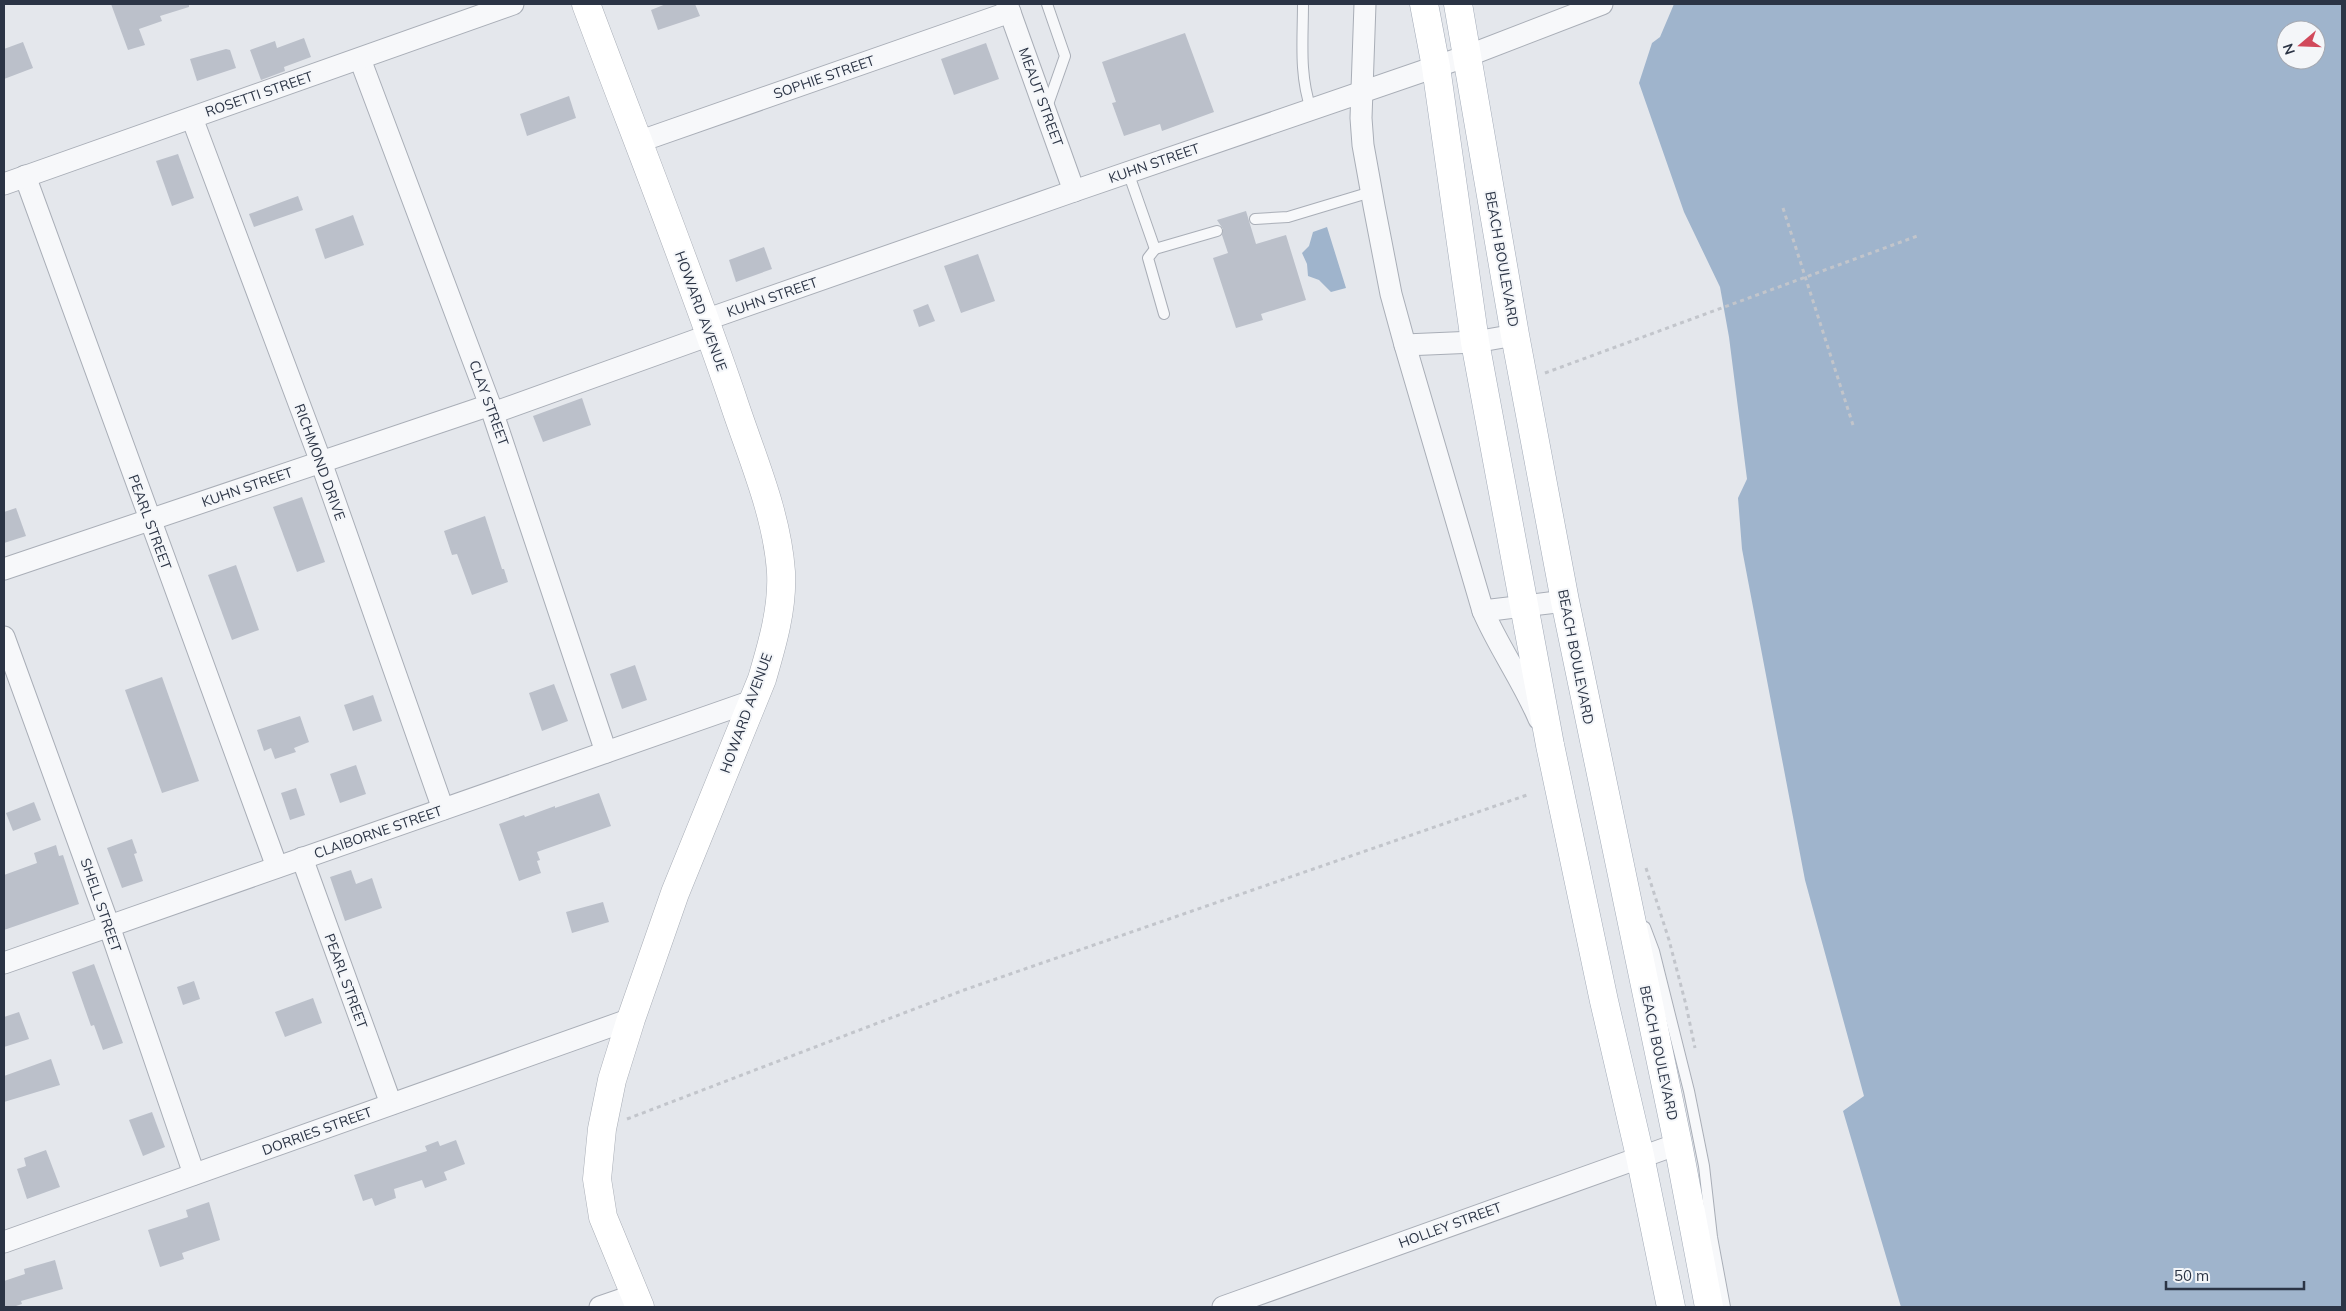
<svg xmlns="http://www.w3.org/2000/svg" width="2346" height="1311" viewBox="0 0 2346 1311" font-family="Mulish,sans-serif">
	<rect width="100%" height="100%" fill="#e4e7ec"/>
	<g fill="#9fb4cc" fill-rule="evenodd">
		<path d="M1674,4H2342V1307H1901L1843,1111L1864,1096L1805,880L1742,549L1738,498L1747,479L1729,337L1720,287L1684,212L1639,83L1652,43L1660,37ZM2286,30H2316V60H2286Z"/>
		<polygon points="1327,227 1346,288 1331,292 1319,280 1308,276 1307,264 1302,253 1309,246 1313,232"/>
	</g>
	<g fill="#bbc0ca">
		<polygon points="111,4 189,4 189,7 160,16 162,21 139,29 145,45 128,50"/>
		<polygon points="666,4 695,4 700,16 658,30 651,10"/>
		<polygon points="1185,33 1214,112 1162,131 1160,124 1124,136 1112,103 1116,102 1102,62"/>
		<polygon points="304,38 311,57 284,67 285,71 261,80 250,50 275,41 277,48"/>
		<polygon points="23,42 33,68 4,79 4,49"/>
		<polygon points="986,43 999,79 954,95 941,59"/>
		<polygon points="226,49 230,50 236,68 197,81 190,59"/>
		<polygon points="569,96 576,118 527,136 520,114"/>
		<polygon points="178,154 194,198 172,206 156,161"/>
		<polygon points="298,196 303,210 254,227 249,214"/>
		<polygon points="1246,211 1256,244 1286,235 1306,300 1261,314 1263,320 1236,328 1213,258 1228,253 1222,235 1223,229 1217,220"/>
		<polygon points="353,215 364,245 325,259 315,229"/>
		<polygon points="764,247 772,269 736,282 729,260"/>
		<polygon points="978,254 995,301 961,313 944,266"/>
		<polygon points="928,304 935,321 919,327 913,310"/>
		<polygon points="582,398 591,425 543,442 533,416"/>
		<polygon points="302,497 325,562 297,572 273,507"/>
		<polygon points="16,508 26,536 4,543 4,512"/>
		<polygon points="485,516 502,569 504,569 508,582 472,595 457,554 452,555 444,531"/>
		<polygon points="236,565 259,630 232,640 208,575"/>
		<polygon points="635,665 647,700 622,709 610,674"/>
		<polygon points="162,677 199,781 162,793 125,690"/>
		<polygon points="554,684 568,721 542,731 529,693"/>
		<polygon points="373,695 382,721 353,731 344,705"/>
		<polygon points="300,716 309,742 294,748 296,752 275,759 271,748 264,751 257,730"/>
		<polygon points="356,765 366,794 340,803 330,774"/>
		<polygon points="296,788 305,815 290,820 281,793"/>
		<polygon points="599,793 611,826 537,852 540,860 537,861 541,873 519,881 499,824 524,815 525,817 555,806 555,808"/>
		<polygon points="34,802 41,820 13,831 6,813"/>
		<polygon points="132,839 137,853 134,854 143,881 122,888 107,848"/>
		<polygon points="56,845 59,856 63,855 79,904 4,930 4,875 37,863 34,853"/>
		<polygon points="351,870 356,884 372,878 382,908 345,921 330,877"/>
		<polygon points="603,902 609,922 572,933 566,912"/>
		<polygon points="94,964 123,1043 103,1050 94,1025 91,1026 72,972"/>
		<polygon points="194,981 200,999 183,1005 177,987"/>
		<polygon points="313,998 322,1023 285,1037 275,1012"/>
		<polygon points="19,1012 29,1039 4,1047 4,1017"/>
		<polygon points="51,1059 60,1085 4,1102 4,1076"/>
		<polygon points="152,1112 165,1147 143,1156 129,1120"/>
		<polygon points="456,1140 465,1164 444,1172 447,1180 425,1188 422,1180 394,1189 396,1198 375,1206 372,1198 363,1201 354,1175 427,1151 425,1146 438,1141 440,1146"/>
		<polygon points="46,1150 60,1187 27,1199 17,1169 26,1166 24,1158"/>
		<polygon points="209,1202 220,1240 182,1253 184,1259 160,1267 148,1230 188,1217 186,1210"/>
		<polygon points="55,1260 63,1289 21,1301 22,1304 13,1307 4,1307 4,1281 25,1274 24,1269"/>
	</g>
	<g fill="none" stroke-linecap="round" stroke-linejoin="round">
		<g stroke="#a9aeb7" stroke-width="12">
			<g id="service">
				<path d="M1303,4C1303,39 1299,75 1311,109"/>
				<polyline points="1047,107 1065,56 1047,4"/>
				<polyline points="1128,172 1155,249 1217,231"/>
				<polyline points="1255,219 1288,217 1371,192"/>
				<polyline points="1155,249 1148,258 1164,314"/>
				<polyline points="1645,927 1654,951 1689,1091 1704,1166 1712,1237 1725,1307"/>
			</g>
		</g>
		<g stroke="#a9aeb7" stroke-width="23">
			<g id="minor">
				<polyline points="1007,4 1074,191"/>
				<path d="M1365,4L1361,118L1363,145L1374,206L1391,294L1405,345L1483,611C1499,648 1523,681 1539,719"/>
				<polyline points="360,59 490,405 606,752"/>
				<polyline points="192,118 321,462 443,809"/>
				<polyline points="638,142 1010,12"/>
				<polyline points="25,176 277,867"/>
				<polyline points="4,184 513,4"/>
				<polyline points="705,320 1074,191 1467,56 1602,4"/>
				<polyline points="1405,345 1475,342 1515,335"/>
				<polyline points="493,413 710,335"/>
				<polyline points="4,569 490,405"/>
				<polyline points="1483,611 1565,601"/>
				<polyline points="4,637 109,926 194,1174"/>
				<polyline points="302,858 391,1104"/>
				<polyline points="4,963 752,701"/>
				<polyline points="4,1242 631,1019"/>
				<polyline points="600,1307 635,1295"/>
				<polyline points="1223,1307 1678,1144"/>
			</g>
		</g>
		<g stroke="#a9aeb7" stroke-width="29">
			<path id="secondary" d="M586,4C635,135 687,265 732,397C750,453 777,512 781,572C783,608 772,645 762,679L675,893L631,1019L612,1080L602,1129L597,1179L603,1217L640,1307"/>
		</g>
		<g stroke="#a3abb8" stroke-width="29">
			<g id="primary">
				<polyline points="1424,4 1436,67 1475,342 1550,745 1604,1001 1640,1156 1671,1307"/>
				<polyline points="1458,4 1515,335 1565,601 1678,1144 1709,1307"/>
			</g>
		</g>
		<g stroke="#c2c5cb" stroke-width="3" stroke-dasharray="4 4" stroke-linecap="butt">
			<polyline points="1783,208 1853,425"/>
			<polyline points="1545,373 1920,235"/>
			<polyline points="1646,868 1669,940 1686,1005 1695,1048"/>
			<polyline points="627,1119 964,990 1527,795"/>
		</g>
		<use href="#service" stroke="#f7f8fa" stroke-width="10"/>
		<use href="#minor" stroke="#f7f8fa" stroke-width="21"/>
		<use href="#secondary" stroke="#fff" stroke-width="28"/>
		<use href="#primary" stroke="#fff" stroke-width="28"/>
	</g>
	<g text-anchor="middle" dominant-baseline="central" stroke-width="4" stroke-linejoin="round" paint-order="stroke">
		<g font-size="14" fill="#2b3445" stroke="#f4f6f9">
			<text transform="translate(824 77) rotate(-19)">SOPHIE STREET</text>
			<text transform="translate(259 94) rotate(-19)">ROSETTI STREET</text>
			<text transform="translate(1041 97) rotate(70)">MEAUT STREET</text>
			<text transform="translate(1154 163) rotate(-19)">KUHN STREET</text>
			<text transform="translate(1502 259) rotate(80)">BEACH BOULEVARD</text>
			<text transform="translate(772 297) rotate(-19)">KUHN STREET</text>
			<text transform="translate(701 311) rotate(70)">HOWARD AVENUE</text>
			<text transform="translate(489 403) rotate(70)">CLAY STREET</text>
			<text transform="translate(320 462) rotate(70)">RICHMOND DRIVE</text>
			<text transform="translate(247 487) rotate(-19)">KUHN STREET</text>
			<text transform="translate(150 522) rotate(70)">PEARL STREET</text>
			<text transform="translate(1576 657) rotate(79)">BEACH BOULEVARD</text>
			<text transform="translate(746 713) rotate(-70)">HOWARD AVENUE</text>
			<text transform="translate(378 832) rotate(-19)">CLAIBORNE STREET</text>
			<text transform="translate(101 905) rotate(71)">SHELL STREET</text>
			<text transform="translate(346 981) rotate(70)">PEARL STREET</text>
			<text transform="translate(1659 1053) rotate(78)">BEACH BOULEVARD</text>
			<text transform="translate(317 1131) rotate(-20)">DORRIES STREET</text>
			<text transform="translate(1450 1225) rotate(-20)">HOLLEY STREET</text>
		</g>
	</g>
	<rect width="2346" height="1311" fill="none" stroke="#2b3445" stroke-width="10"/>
	<g transform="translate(2301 45) rotate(251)"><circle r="24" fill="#f4f6f9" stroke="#a4a8b1"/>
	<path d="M0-4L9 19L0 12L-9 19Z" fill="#d1495b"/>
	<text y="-8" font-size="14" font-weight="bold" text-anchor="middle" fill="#2b3445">N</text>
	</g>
	<path d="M2166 1281v8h138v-8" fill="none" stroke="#2b3445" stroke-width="2.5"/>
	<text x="2174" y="1281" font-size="15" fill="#2b3445" stroke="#f4f6f9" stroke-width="4" paint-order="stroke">50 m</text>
</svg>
